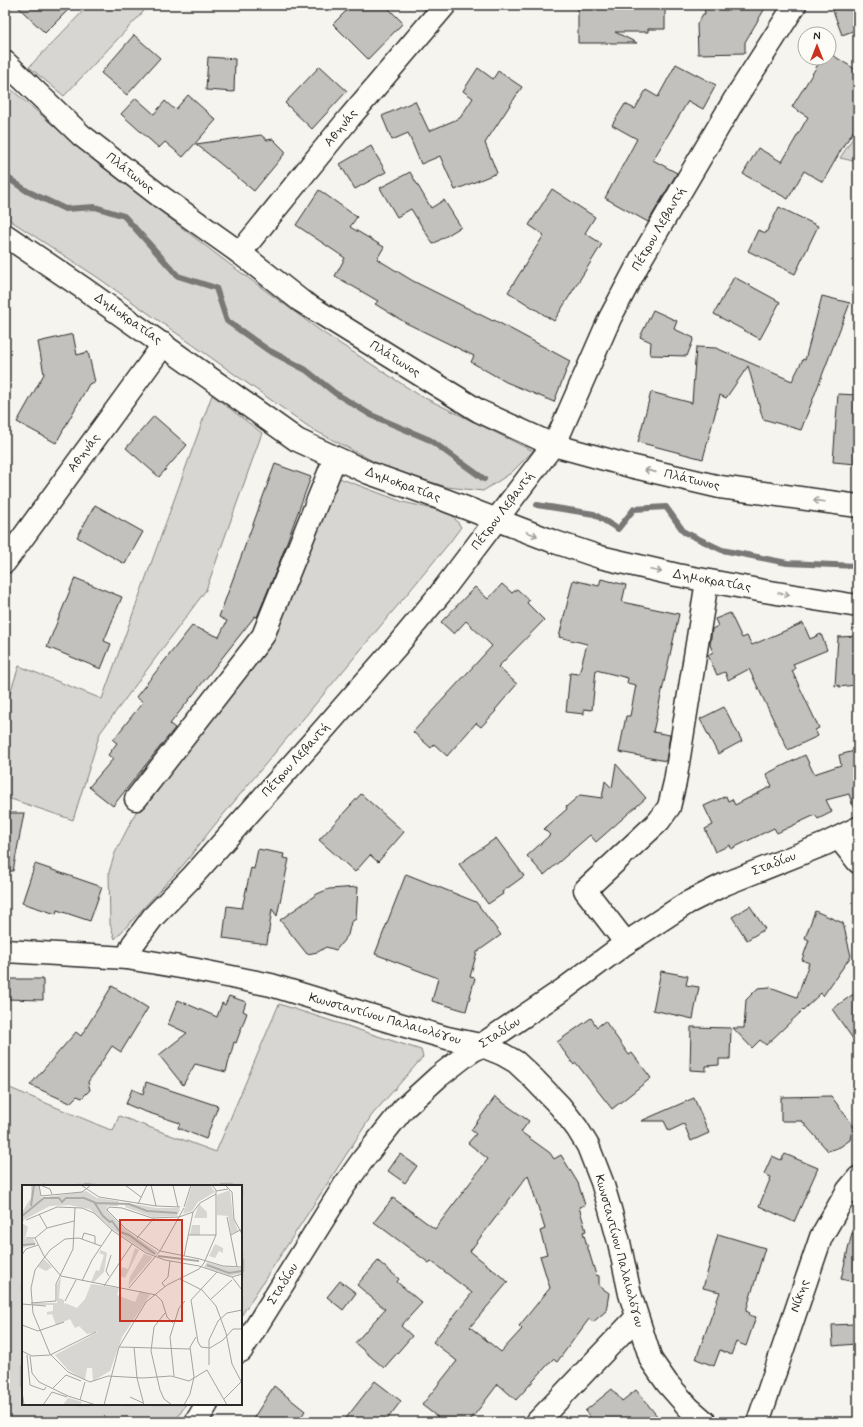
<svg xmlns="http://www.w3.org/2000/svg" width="863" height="1427" viewBox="0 0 863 1427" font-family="Mynerve,sans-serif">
	<rect width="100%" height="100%" fill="#f5f4ef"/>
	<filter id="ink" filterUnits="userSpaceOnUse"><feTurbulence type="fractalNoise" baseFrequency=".025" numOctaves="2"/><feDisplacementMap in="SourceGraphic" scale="8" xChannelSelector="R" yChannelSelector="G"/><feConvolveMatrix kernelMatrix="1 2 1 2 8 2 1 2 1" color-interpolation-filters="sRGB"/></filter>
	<g filter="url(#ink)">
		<g fill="#d7d6d2" stroke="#81807e">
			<polygon points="89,5 134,5 144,11 64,96 29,67"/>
			<polygon points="5,84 96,162 224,260 322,332 419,395 533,451 511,473 483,491 447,487 388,469 312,429 97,277 5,217"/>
			<polygon points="858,130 858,162 840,158"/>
			<polygon points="212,395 262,433 206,590 100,733 73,820 5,797 5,708 19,666 102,699"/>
			<polygon points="334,476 403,502 451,513 461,527 450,542 408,593 213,827 184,864 115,939 110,924 109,872 115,853 138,808 273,632"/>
			<polygon points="279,1004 421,1050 423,1057 372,1115 241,1316 241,1186 23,1186 23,1404 186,1404 175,1422 5,1422 5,1086 113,1131 119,1116 216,1152"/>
		</g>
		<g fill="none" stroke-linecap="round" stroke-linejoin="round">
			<g stroke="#797877" stroke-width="6">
				<polyline points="5,176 27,191 65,209 95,207 124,216 178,276 216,288 227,321 268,350 306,370 335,393 371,415 430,440 484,479"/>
				<polyline points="537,505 594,514 618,529 634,509 666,507 684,532 722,550 787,563 858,566"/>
			</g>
		</g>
		<g fill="#c2c1be" stroke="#2b2b2b" fill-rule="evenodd">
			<polygon points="16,5 73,5 45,33"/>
			<polygon points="352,5 385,5 403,23 368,59 333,24"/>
			<polygon points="578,5 665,5 665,29 648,29 648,32 615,32 637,43 578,43"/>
			<polygon points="704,5 767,5 745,42 745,53 698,54 697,24 703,14 705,14"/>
			<polygon points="831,5 858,5 858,29 842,35"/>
			<polygon points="134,35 160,58 127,95 101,73"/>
			<polygon points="829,53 858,71 858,124 847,141 846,141 823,182 804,171 788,199 743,174 758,148 782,162 808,117 792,107 822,58 829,58"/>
			<polygon points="208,57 235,59 234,92 206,90"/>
			<polygon points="676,64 716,85 703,109 688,101 653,160 677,173 648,222 605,198 637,139 612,125 625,104 635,109 646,90 658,97"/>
			<polygon points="320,66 347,91 312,129 285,103"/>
			<polygon points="478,68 493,79 498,71 522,87 485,143 497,173 455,190 440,156 421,164 408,133 392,140 382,116 415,101 429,131 460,118 473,98 463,91"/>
			<polygon points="188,95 216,120 183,157 165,142 159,148 121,114 136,98 154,114 165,101 175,110"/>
			<polygon points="261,135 267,140 273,139 286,152 254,191 196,144"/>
			<polygon points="371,146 386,172 355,189 340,164"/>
			<polygon points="410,172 431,208 444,200 461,227 433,244 411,209 397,217 380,188"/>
			<polygon points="552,189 595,217 585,233 602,244 554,321 508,292 544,235 529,225"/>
			<polygon points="319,190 357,217 350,227 384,247 377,259 413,281 493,321 494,320 570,361 554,402 506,382 471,362 474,356 406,323 375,304 378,301 335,276 345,258 296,225"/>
			<polygon points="779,207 818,226 795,274 748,251 758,230 766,233"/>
			<polygon points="734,277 780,302 760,339 714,314"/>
			<polygon points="822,296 850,303 801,430 763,419 748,366 726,398 720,395 703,459 638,442 651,392 692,403 696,347 716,348 792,381 803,359 805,360"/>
			<polygon points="653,310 677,321 674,329 694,338 687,356 650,355 651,342 640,337"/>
			<polygon points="73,334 77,355 88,352 95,382 89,384 56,443 17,422 44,374 38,342"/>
			<polygon points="838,394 858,395 858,446 856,464 833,462"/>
			<polygon points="154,416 187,445 159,477 126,448"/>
			<polygon points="275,464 311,477 278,566 257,617 255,616 170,724 175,728 113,806 89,787 113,759 108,755 117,743 113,740 143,702 136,697 192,626 219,637 227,621 219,617"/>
			<polygon points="95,505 143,532 125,564 77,537"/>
			<polygon points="75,578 122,597 104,641 111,644 101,669 47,647"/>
			<polygon points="601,579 626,585 622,602 679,614 653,732 670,735 666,761 619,752 626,716 630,716 636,685 627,683 628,678 596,670 592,710 584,709 584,714 566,712 570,673 579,674 587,644 559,637 573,580 599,586"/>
			<polygon points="502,584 512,593 517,589 529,600 527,603 544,620 498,667 517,684 495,710 496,711 481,727 476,723 447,756 434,744 431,748 413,732 492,646 466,621 454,634 441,622 475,587 488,599"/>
			<polygon points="730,613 742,638 747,636 752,645 803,623 810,639 821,634 827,650 793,664 795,669 792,671 819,728 815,730 818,736 788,750 749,669 728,680 725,672 717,675 708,655 713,652 710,645 712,629 718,626 715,619"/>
			<polygon points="858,636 858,680 855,681 855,685 839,687 839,685 835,686 838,637"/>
			<polygon points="724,707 742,741 718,754 700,719"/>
			<polygon points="858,750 858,806 853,807 849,794 826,800 832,812 818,819 815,815 777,833 774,828 731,849 730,845 715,852 705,829 713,825 704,806 726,796 728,801 732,799 735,805 772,786 766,774 805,755 814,774 841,765 839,755"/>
			<polygon points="616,764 646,798 596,842 590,835 544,875 527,856 550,835 544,829 567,809 566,807 580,795 602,798 605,781 612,788"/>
			<polygon points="361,794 404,832 378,862 370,855 355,872 319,840"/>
			<polygon points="5,813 24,813 13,871 5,871"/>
			<polygon points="496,838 524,876 502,892 503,894 488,904 459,864"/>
			<polygon points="258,849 284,854 283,858 289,859 277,916 272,909 267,944 223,938 227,906 242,908 251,868 254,869"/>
			<polygon points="35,864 102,887 90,921 57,910 56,914 22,903"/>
			<polygon points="406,874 476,902 501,935 477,952 470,977 475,978 466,1011 432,1001 438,978 375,954"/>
			<polygon points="358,887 356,919 351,922 348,935 336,950 326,947 318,952 307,954 280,920 317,894 329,889"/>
			<polygon points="750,906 765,929 747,940 732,917"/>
			<polygon points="815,911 843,923 851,956 823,996 821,993 766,1045 760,1040 752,1048 733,1028 744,1028 746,1000 758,988 770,987 797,997 809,963 802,960 809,940 805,938"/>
			<polygon points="661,971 688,976 686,985 699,987 693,1019 653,1010"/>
			<polygon points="10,979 43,979 43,1000 5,999 5,995"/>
			<polygon points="112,986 148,1008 121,1052 112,1046 88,1082 90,1090 82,1098 77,1096 70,1103 30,1085 76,1032 81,1036"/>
			<polygon points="858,991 858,1046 832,1009"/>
			<polygon points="229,996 246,1002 243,1011 247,1013 236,1043 234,1042 226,1072 195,1064 183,1085 159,1055 187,1033 168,1024 178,1000 217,1017 222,1003 225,1005"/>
			<polygon points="591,1018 597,1027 605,1021 629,1055 632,1053 651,1078 612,1109 576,1063 574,1065 557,1042"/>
			<polygon points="691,1027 731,1028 730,1059 719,1059 719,1065 706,1066 706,1071 690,1070"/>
			<polygon points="146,1082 218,1106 206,1139 178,1128 180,1123 143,1111 126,1104 132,1089 143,1094"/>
			<polygon points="831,1096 855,1128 851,1134 850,1140 840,1147 828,1151 802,1121 781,1121 781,1097"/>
			<path d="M495,1097L529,1121L521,1132L550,1153L554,1159L561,1155L578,1183L585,1205L579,1207L586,1231L583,1232L596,1275L599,1276V1286L609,1293L606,1311L593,1322L589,1319L557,1362L553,1359L516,1400L498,1384L469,1422H444L422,1405L457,1361L433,1342L472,1293L431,1261L429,1263L374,1222L393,1198L435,1229L488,1159L468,1143L476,1134L471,1130ZM528,1175L545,1229L540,1231L547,1254L540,1256L550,1288L519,1326L522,1329L501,1352L470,1327L508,1282L470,1251Z"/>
			<polygon points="694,1098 709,1133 691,1141 684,1124 669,1131 664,1121 641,1121"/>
			<polygon points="400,1154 417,1166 405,1183 388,1171"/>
			<polygon points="785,1154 818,1168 794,1222 759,1206 771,1177 764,1174 772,1156 781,1160"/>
			<polygon points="852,1233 858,1234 858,1283 841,1279"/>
			<polygon points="718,1234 765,1248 746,1311 750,1313 749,1315 756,1317 746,1346 736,1342 731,1355 720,1350 714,1366 696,1359 720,1292 703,1288"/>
			<polygon points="378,1261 399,1279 397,1282 422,1303 401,1326 412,1336 384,1368 355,1343 385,1309 357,1285"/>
			<polygon points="340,1281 356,1293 343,1310 327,1297"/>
			<polygon points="854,1324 855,1344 833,1346 832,1325"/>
			<polygon points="375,1381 401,1401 385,1422 343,1422"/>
			<polygon points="274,1386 305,1411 298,1422 251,1422"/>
			<polygon points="612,1389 622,1401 636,1390 662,1422 594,1422 585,1411"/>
		</g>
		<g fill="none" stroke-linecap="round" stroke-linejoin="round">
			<g stroke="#2b2b2b" stroke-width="25">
				<g id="minor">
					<polyline points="5,62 81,135 160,196 240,253 301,301 479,411 553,445 630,466 720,487 858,506"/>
					<polyline points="5,235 83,288 297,440 369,473 445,500 552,541 600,557 677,575 764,591 858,606"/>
					<polyline points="240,253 350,117 445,5"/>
					<polyline points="5,562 164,344"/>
					<polyline points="136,799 263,636 335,458"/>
					<polyline points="839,838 858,862"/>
					<polyline points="626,943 585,890 659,821 669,807 675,782 707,581"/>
					<polyline points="5,951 127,958 192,969 271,985 402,1025 447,1038 480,1045 502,1054 516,1062 532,1077 560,1106 577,1128 588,1146 602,1182 610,1209 619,1242 630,1294 651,1360 667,1383 689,1408 705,1422"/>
					<polyline points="127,958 133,944 153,917 191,878 317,737 396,647 440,594 553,445 561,430 610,318 642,257 733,102 795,5"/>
					<polyline points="241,1351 344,1186 364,1158 403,1109 438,1077 465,1056 564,989 626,943 687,903 725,884 825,844 858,828"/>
					<polyline points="196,1422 207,1404"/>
					<polyline points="537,1422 636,1318"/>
					<polyline points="758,1422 821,1237 848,1190 858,1178"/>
				</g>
			</g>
			<use href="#minor" stroke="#fdfcf7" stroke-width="22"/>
		</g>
		<defs><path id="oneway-shaft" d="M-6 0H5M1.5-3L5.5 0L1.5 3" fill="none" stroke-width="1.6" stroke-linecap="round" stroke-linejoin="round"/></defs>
		<g stroke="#9e9e9b">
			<use href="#oneway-shaft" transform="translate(650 471) rotate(-167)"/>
			<use href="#oneway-shaft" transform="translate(819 501) rotate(-173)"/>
			<use href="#oneway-shaft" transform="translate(532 534) rotate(21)"/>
			<use href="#oneway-shaft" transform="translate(656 571) rotate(12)"/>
			<use href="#oneway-shaft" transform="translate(784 594) rotate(10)"/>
		</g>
	</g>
	<g text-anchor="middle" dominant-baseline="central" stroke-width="3" stroke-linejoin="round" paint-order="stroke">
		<g font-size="13" fill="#2b2b2b" stroke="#fdfcf7">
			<text transform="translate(341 128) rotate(-51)">Αθηνάς</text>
			<text transform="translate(130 173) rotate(38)">Πλάτωνος</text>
			<text transform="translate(659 229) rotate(-60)">Πέτρου Λεβαντή</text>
			<text transform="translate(128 319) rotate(35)">Δημοκρατίας</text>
			<text transform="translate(395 359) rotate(32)">Πλάτωνος</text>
			<text transform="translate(84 453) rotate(-53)">Αθηνάς</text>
			<text transform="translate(692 480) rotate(13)">Πλάτωνος</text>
			<text transform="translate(403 485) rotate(20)">Δημοκρατίας</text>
			<text transform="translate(503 511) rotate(-53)">Πέτρου Λεβαντή</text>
			<text transform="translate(712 581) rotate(10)">Δημοκρατίας</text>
			<text transform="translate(296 760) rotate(-48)">Πέτρου Λεβαντή</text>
			<text transform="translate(774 864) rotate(-21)">Σταδίου</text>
			<text transform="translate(385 1019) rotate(16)">Κωνσταντίνου Παλαιολόγου</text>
			<text transform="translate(500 1033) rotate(-33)">Σταδίου</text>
			<text transform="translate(619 1251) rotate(75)">Κωνσταντίνου Παλαιολόγου</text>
			<text transform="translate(283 1284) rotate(-58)">Σταδίου</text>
			<text transform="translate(800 1296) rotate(-71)">Νίκης</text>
		</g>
	</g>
	<g transform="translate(22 1185)">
		<rect width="220" height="220" fill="#f5f4ef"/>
		<path d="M9,0H17L19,13L64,6L75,13L97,16L96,21H85L86,27L105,46L136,67L133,70L126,68L91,45L68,24L47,20L28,21L3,34L0,38L6,42L3,54H11L14,59L0,63V27L9,13ZM170,0H188L193,7L176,17L170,26L161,29ZM208,5L211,32L216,46L209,49L206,31L195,30V10ZM104,18L135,23H157L158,25L155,31L130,32L103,22ZM177,19L185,27V33H172ZM170,40H178V50H168ZM193,59L201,63V68L197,66L193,73L187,71ZM113,63L117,65L103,93L97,91L100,82L106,84ZM79,65L85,68L82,87L72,97H69L74,85L77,86L82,70L77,68ZM122,69L131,72L106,101L108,92ZM22,74L30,82L24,86L16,82ZM185,77L203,82L220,83V88L208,91L182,82ZM39,91L37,113L42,115V120L43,118L55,123L63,114L69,99L97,103L95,110L113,117L118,106L128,110L100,152L88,186L71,196L70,183H65L63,195L46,185L33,170L76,147L65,149L57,141L53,143L48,134L34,140L30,129L25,130V127L31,126V120H11L12,118H35V100ZM46,213H47L60,217L58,220H41Z" fill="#d7d6d2"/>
		<path fill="none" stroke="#adaca9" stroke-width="2" d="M72,17L81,31L88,37L90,36L98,47L107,50L133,69M9,21L12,0M0,31L22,13H37L40,17L44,13H62L74,18L107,19L125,26L155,28M0,60L13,59M136,71L177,76M185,80L207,88L220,86"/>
		<path fill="none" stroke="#a4a4a1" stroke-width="1" d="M17,0L19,11L60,7L69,0M18,0L28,4L30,9M59,0L77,12L134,21L158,22M103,0L119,12M129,0L134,21M151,0L156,22M203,0L210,7L212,34L220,49M194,6L206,4M194,9L178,18L171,27L157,32L130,33L100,23L87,22L85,25L104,44L138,66L178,74L201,81L220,82M116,19L125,0M162,22L169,0M17,29L25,43M205,32L215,82M4,35L35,22L60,23L72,28L91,46L124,68L143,75L177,81L210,92L220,89M167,50H194M209,50L220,44M4,53H13L25,43L52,36M13,53L22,71L39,91L134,110L140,116L145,132L151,138M115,53L132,33M60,54L62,48L73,51V59M79,61L57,53L43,54L28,65L13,85L9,103L11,128L28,169L46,187L68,197L86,191L121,193L149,191L167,196L185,185L205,220M0,70L4,64L16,60M162,71L171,27M195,87L169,115L176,157L179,162L188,163L201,155L211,144H220M87,91L84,86L89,70M210,92L220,105M158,94L180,105L194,121L204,148L210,179L220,198M60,96L70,75L90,45M82,101L110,59M143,102L140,98L146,92L148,76M107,103L138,66L162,23M189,114L210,95M43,116L54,95M9,118L34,116V99L51,64L53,22M0,119L24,121M143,128L132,142L129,166L138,205L142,214L150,220M0,140L16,146L42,137M97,162L168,164M112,162L115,193L122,220M0,166L10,171L28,170L74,147M5,170L8,200L22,205L24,202M8,171L10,188L17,197L46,211L74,220M187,180V155L196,136L205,128L220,125M152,191L148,152L157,123L163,116M30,204L44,190L59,196M0,206L2,220M108,212L121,218M202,214L219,197M58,215L63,197M21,220L30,207L45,212M82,220L97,162L124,117L145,100L177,84L182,78L194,50V5L190,0M162,220L168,209L172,192L168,162L174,152"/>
		<path fill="#c8321e" fill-opacity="0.15" stroke="#c8321e" stroke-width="2" d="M98,35H160V136H98Z"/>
		<rect width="220" height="220" fill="none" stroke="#2b2b2b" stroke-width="2"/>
	</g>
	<rect width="863" height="1427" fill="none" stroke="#fdfcf7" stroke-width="20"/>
	<rect x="10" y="10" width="843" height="1407" fill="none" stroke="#2b2b2b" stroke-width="1.5" filter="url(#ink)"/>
	<g transform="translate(817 46)"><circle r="19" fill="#fdfcf7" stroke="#a9a8a5"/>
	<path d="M0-3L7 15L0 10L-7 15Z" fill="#c8321e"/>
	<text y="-6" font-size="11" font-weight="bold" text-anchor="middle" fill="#2b2b2b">N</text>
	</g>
</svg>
